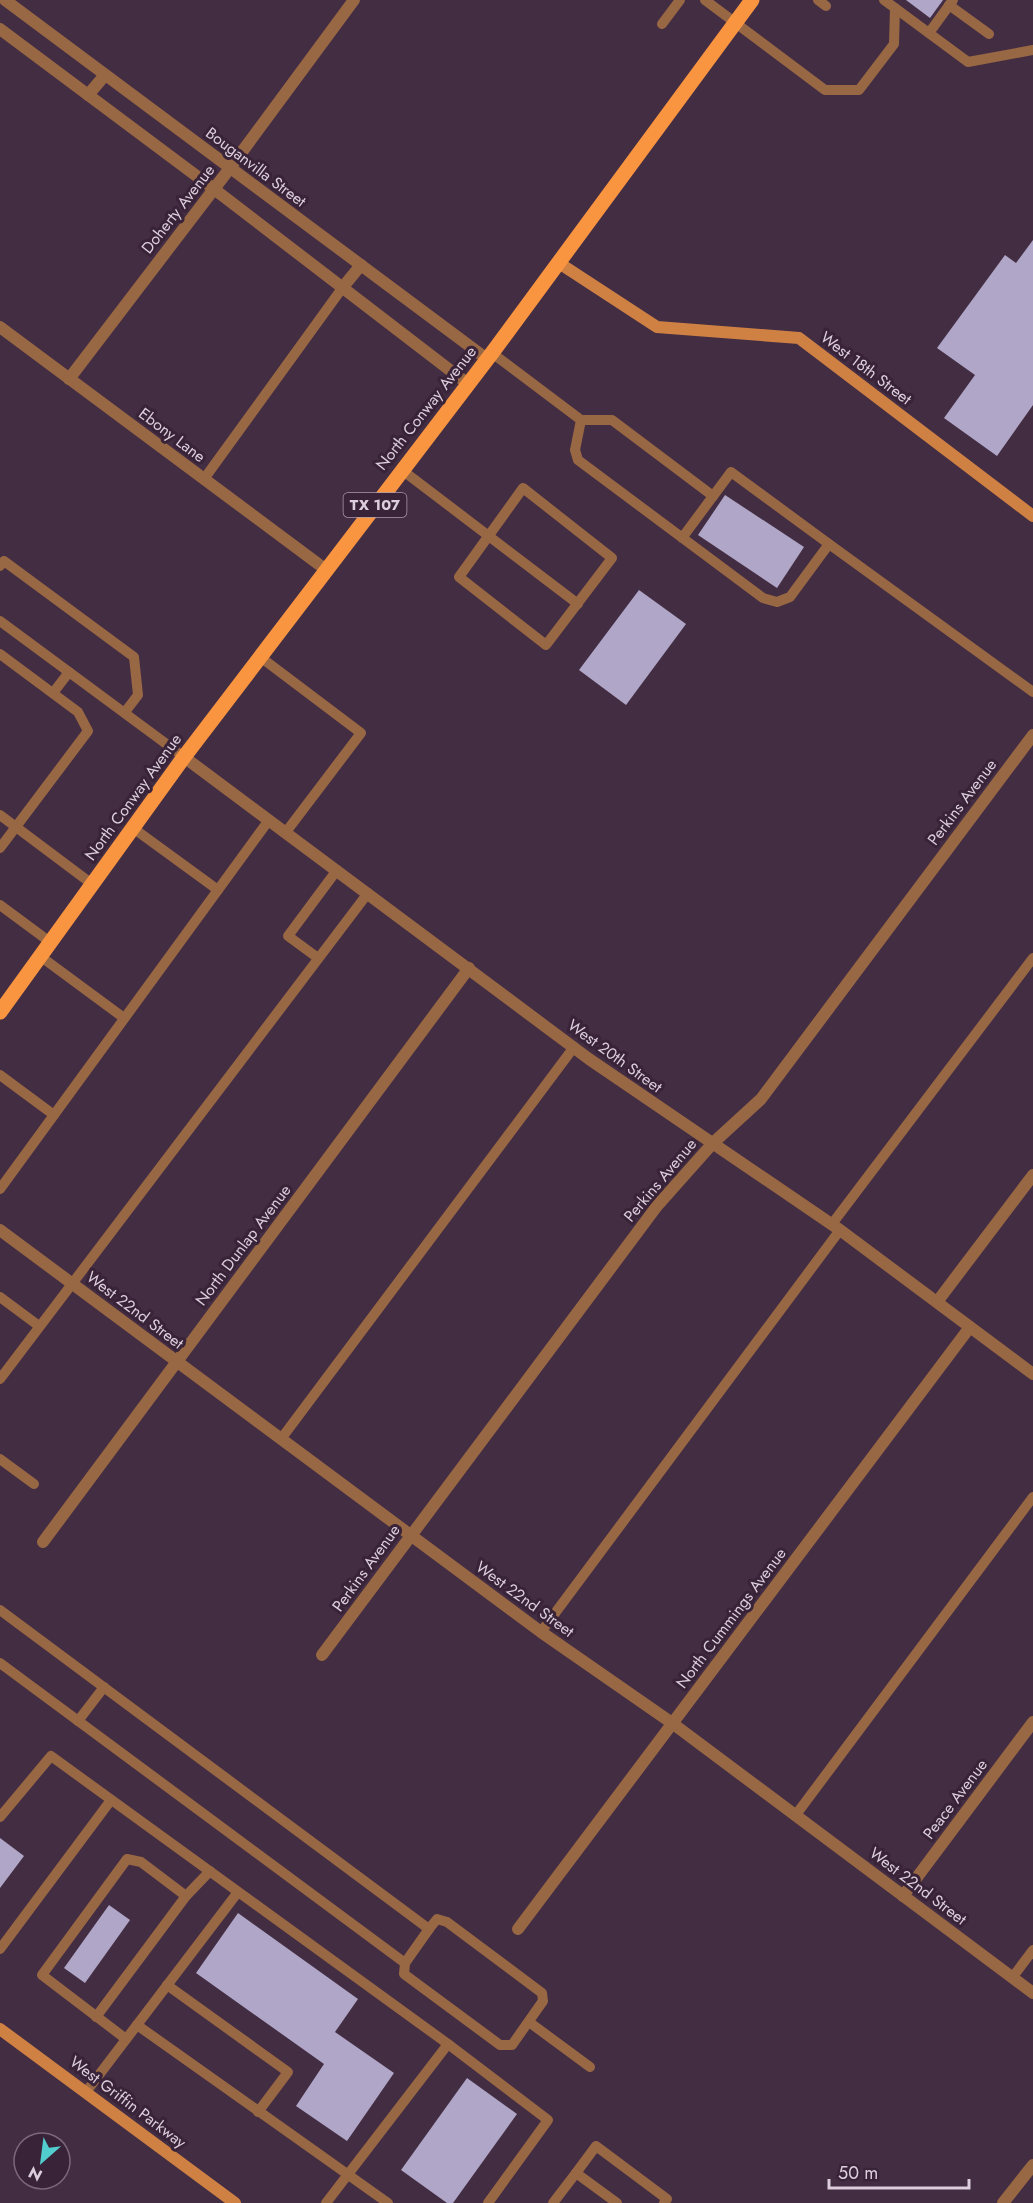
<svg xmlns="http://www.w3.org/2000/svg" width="1033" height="2203" viewBox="0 0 1033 2203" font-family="Jost,sans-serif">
	<rect width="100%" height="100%" fill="#432d43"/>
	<g fill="#b0a6c7">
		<polygon points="906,0 943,0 930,18"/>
		<polygon points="1033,240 1033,405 997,456 944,418 975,375 937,348 1005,255 1016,263"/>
		<polygon points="725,495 804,547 777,588 698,535"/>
		<polygon points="639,590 686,624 626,705 579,670"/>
		<polygon points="0,1838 24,1856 0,1888"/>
		<polygon points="109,1905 130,1920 85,1983 64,1968"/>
		<polygon points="238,1913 358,1999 335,2032 394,2073 347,2141 296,2106 324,2064 196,1973"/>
		<polygon points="467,2078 517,2114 453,2203 447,2203 401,2170"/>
	</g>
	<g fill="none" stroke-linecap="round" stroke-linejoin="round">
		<g stroke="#986743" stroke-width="10">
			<polyline points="705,0 825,90 859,90 894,44 895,8 884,0"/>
			<polyline points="818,0 826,6"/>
			<polyline points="949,5 989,34"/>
			<polyline points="895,8 968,62 1033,50"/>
			<polyline points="662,24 680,0"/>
			<polyline points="929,33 953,0"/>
			<polyline points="492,353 581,420 612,420 713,496"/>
			<polyline points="581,420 575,450 578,460 763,598 777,602 790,597 829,544 731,472 682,538"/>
			<polyline points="402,470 578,604"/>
			<polyline points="204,479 343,287"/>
			<polygon points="523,488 612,558 546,645 459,577"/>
			<polyline points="829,544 1033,692"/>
			<polyline points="0,566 4,561 134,657 138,695 125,712"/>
			<polyline points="0,621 184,757"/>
			<polyline points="0,654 78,712 88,731 0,848"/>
			<polyline points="259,656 361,733 286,832"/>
			<polyline points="53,693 69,672"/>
			<polyline points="0,815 92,884"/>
			<polyline points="133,828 218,890"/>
			<polyline points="0,905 50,942"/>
			<polyline points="40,956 124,1018"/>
			<polyline points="318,958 288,936 337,870"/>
			<polyline points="0,1075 54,1115"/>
			<polyline points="0,1189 269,820"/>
			<polyline points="832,1224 1033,958"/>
			<polyline points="0,1297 39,1326"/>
			<polyline points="0,1379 368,893"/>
			<polyline points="281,1439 574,1047"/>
			<polyline points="0,1459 34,1484"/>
			<polyline points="0,1610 429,1929 437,1919 447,1922 542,1993 543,2001 512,2045 500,2045 404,1974 405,1963 0,1663"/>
			<polyline points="541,1632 840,1230"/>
			<polyline points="78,1721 104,1687"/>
			<polyline points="795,1816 1033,1497"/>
			<polyline points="0,1817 51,1756 448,2044 326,2203"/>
			<polyline points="0,1949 111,1800"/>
			<polyline points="405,1963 429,1929"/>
			<polyline points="1012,1978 1033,1950"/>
			<polyline points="167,1985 288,2072 258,2112"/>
			<polyline points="96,2017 186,1896 210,1871"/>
			<polyline points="529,2022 590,2067"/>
			<polyline points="137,2025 388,2203"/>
			<polyline points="126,2039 42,1975 127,1859 141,1862 186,1896"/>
			<polyline points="448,2044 548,2120 488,2203"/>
			<polyline points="86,2092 238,1892"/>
			<polyline points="576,2173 596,2146 667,2199 664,2203"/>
			<polyline points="553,2203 576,2173 617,2203"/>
		</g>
		<g stroke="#986743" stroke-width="12">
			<polyline points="5,0 487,359"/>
			<polyline points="0,29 214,189 468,384"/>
			<polyline points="88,95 105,75"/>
			<polyline points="343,287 361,265"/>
			<polyline points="0,327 325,569"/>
			<polyline points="69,379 230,168 354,0"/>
			<polyline points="184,757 589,1059 840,1230 1033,1374"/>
			<polyline points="0,1230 541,1632 672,1723 1033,1993"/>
			<polyline points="937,1302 1033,1175"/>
			<polyline points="43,1542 469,968"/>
			<polyline points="322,1655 657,1206 713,1143 761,1099 1033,735"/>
			<polyline points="903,1896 1033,1722"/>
			<polyline points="518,1929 970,1327"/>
			<polyline points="1003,2203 1033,2165"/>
		</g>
		<g stroke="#cf8144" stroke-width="12">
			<polyline points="559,263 657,327 799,338 1033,516"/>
			<polyline points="0,2029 235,2203"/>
		</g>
		<polyline stroke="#f99541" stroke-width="15" points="0,1012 184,757 492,353 752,0"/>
	</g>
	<g text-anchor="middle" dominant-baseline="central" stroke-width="6" stroke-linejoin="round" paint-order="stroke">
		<rect fill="#382338" stroke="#ab9bab" stroke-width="1.5" x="343.5" y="493" width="63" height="24" rx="4.5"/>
		<g font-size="15" font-weight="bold" fill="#dccedc">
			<text x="375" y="505">TX 107</text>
		</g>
		<g font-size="16" fill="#dccedc" stroke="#382338">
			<text transform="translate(256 167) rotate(37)">Bouganvilla Street</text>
			<text transform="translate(178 209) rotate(-52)">Doherty Avenue</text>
			<text transform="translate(866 368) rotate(37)">West 18th Street</text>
			<text transform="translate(426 408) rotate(-52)">North Conway Avenue</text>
			<text transform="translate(172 435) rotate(37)">Ebony Lane</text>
			<text transform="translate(133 797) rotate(-54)">North Conway Avenue</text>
			<text transform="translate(962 802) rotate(-53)">Perkins Avenue</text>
			<text transform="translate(615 1056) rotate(36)">West 20th Street</text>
			<text transform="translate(660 1180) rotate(-50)">Perkins Avenue</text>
			<text transform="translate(243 1245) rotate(-53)">North Dunlap Avenue</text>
			<text transform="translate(135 1310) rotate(37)">West 22nd Street</text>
			<text transform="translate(366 1568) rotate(-54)">Perkins Avenue</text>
			<text transform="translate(525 1599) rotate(36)">West 22nd Street</text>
			<text transform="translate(731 1618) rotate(-53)">North Cummings Avenue</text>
			<text transform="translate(955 1799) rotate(-53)">Peace Avenue</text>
			<text transform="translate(918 1886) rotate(37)">West 22nd Street</text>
			<text transform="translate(128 2102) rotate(37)">West Griffin Parkway</text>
		</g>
	</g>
	<g transform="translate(42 2161) rotate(208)"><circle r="28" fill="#382338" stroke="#7a677a" stroke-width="1.5"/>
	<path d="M0-4.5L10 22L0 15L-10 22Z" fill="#52cdce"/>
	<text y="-9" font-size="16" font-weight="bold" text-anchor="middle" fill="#dccedc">N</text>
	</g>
	<path d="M829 2179v9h140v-9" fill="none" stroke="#dccedc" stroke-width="3"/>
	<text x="838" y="2179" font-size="18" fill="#dccedc" stroke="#382338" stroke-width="4.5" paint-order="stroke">50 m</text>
</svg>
